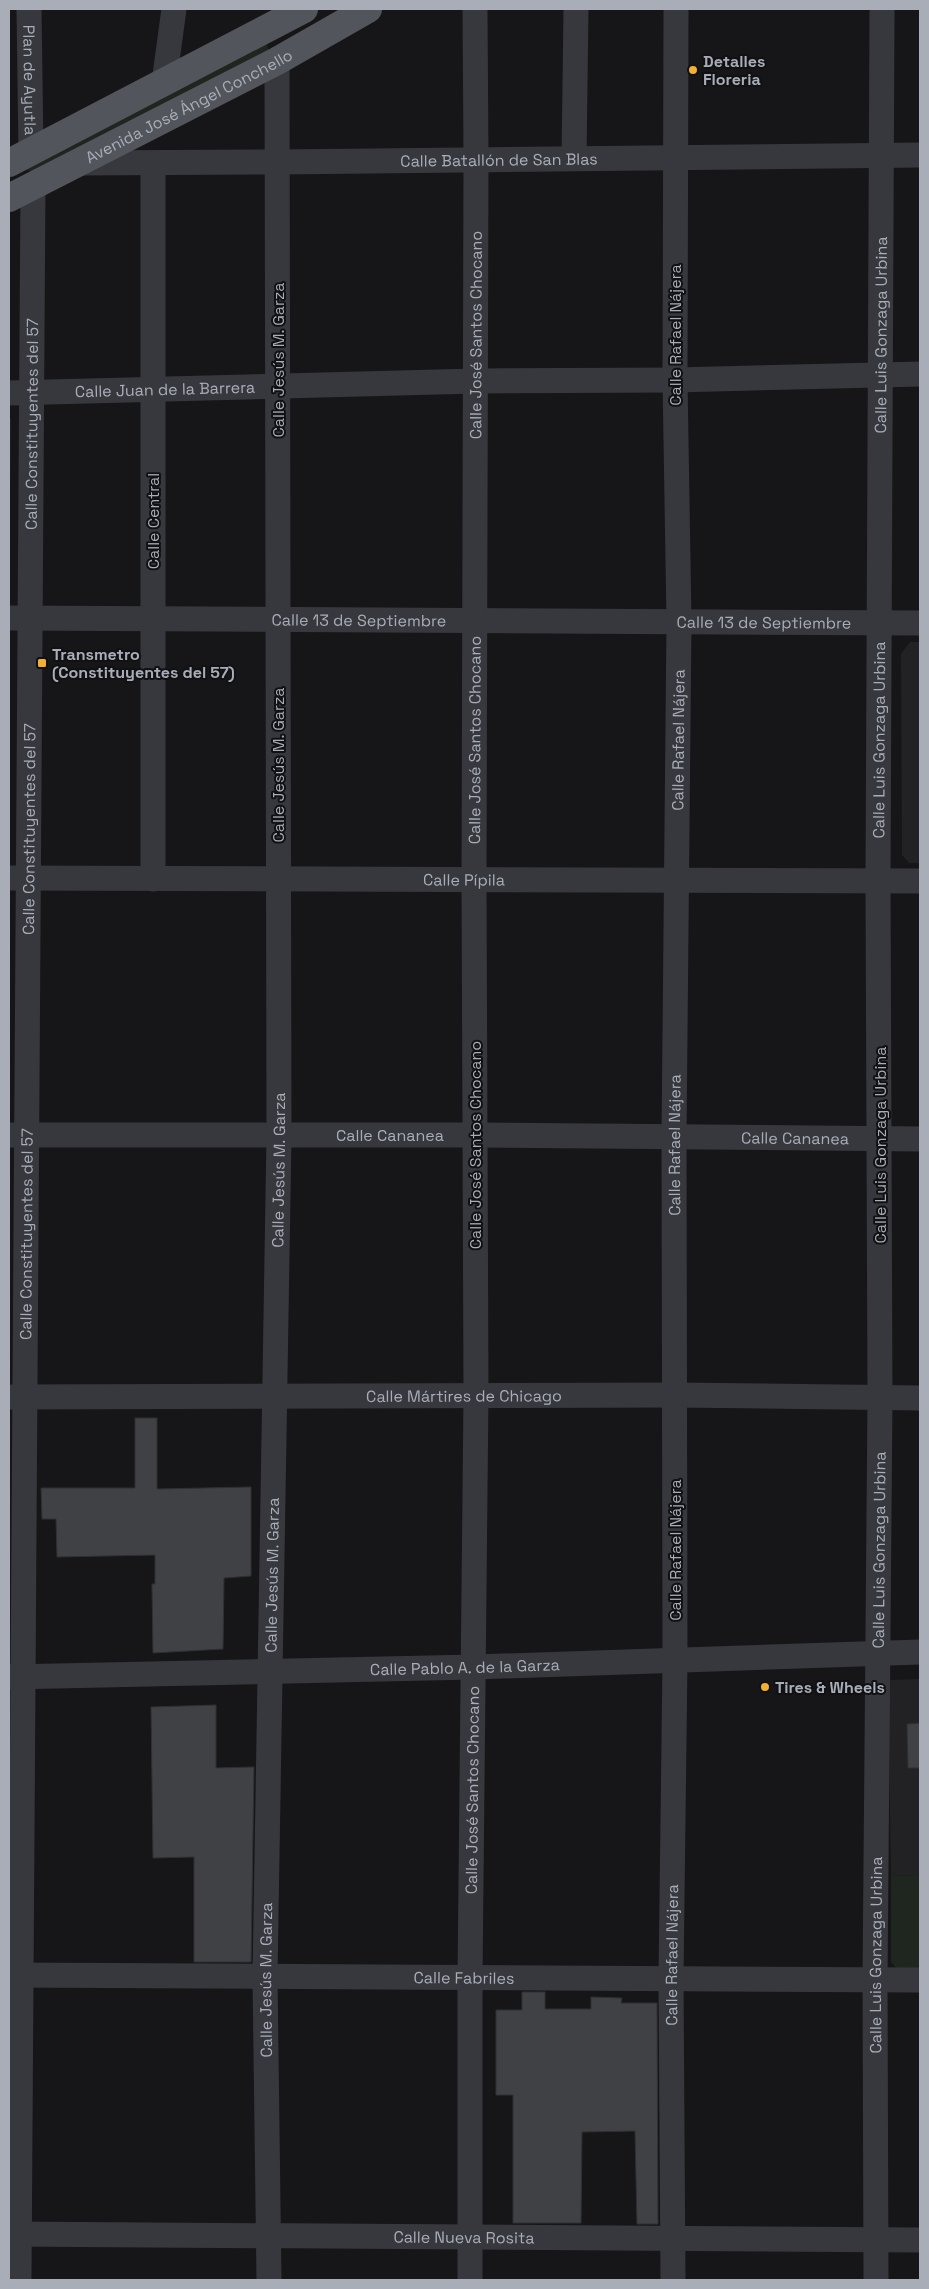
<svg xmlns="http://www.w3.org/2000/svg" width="929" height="2289" viewBox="0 0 929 2289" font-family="'Space Grotesk',sans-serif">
	<rect width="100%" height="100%" fill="#161618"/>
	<g fill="#222225">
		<polygon points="9,417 11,419 9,597"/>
		<polygon points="910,642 920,642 920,863 909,863 902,855 901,654"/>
		<polygon points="920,1679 920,1875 891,1876 888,1680"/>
	</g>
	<g fill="#1e261f">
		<polygon points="266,43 269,50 36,174 19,166"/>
		<polygon points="920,1875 920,1970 898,1970 891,1962 891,1876"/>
	</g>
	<g fill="#404145" stroke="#303034">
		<polygon points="135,1418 157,1418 157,1489 251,1487 251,1576 224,1578 223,1649 153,1653 152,1584 155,1584 155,1555 57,1557 56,1519 42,1519 41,1488 135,1488"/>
		<polygon points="216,1705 216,1768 254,1767 251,1962 194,1962 194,1857 153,1858 151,1707"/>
		<polygon points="920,1723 920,1768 908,1768 907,1724"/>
		<polygon points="522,1992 545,1992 545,2009 591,2009 591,1997 622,1998 621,2003 657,2003 658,2224 637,2224 635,2131 582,2132 581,2223 513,2223 513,2095 496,2095 496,2010 522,2010"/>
	</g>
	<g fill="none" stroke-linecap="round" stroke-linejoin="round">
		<g stroke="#37383d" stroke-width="25">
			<path id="s1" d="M29,9L31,152"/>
			<polyline points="164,83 174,9"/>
			<polyline points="574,158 576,9"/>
			<path id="s2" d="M78,163L278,162L920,155"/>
			<path id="s3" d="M9,393L476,381L675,380L920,374"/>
			<path id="s4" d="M9,618L920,623"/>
			<path id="s5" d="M9,878L920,881"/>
			<polyline points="153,879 153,163"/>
			<path id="s6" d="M10,1135H475L920,1139"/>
			<path id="s7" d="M9,1397L674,1395L920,1398"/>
			<path id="s8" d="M9,1677L475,1667L920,1652"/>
			<path id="s9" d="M9,1975L920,1980"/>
			<path id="s10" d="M9,2234L920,2240"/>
			<path id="s11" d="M19,2280L33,186"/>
			<path id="s12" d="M269,2280L265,1977L279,1136L277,61"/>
			<path id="s13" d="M470,2280V1979L476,1395L474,879L476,159L475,9"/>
			<path id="s14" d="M673,2280L671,1979L675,1660L674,1136L679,621L675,380L676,9"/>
			<path id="s15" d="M876,2280L875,1981L880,1398L878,881L882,9"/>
		</g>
		<g stroke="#53555c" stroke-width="28">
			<polyline points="9,163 304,9"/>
			<path id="s16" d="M9,198L277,61L368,9"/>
		</g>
	</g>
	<g fill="#f2b134" stroke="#111113" stroke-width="2">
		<circle cx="693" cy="70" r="5"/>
		<rect x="37" y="658" width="10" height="10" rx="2.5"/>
		<circle cx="765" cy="1687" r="5"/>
	</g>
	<g text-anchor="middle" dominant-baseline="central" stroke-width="4" stroke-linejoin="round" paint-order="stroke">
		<g font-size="16" font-weight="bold" fill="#a8adb8" stroke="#111113" text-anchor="start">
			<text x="703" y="61">Detalles<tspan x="703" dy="18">Floreria</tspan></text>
			<text x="52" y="654">Transmetro<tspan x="52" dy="18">(Constituyentes del 57)</tspan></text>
			<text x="775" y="1687">Tires &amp; Wheels</text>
		</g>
		<g font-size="16" fill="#a8adb8" stroke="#111113">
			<text stroke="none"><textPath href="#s1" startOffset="71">Plan de Ayutla</textPath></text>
			<text stroke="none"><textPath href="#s16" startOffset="202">Avenida José Ángel Conchello</textPath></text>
			<text stroke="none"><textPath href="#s2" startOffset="421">Calle Batallón de San Blas</textPath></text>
			<text stroke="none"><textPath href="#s13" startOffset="1945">Calle José Santos Chocano</textPath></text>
			<text transform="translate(675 335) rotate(-90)">Calle Rafael Nájera</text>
			<text stroke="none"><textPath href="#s15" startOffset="1945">Calle Luis Gonzaga Urbina</textPath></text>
			<text transform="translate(278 360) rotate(-90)">Calle Jesús M. Garza</text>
			<text stroke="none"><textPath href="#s3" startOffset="156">Calle Juan de la Barrera</textPath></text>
			<text stroke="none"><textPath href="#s11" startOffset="1856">Calle Constituyentes del 57</textPath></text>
			<text transform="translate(153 521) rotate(-90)">Calle Central</text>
			<text stroke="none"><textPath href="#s4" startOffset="350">Calle 13 de Septiembre</textPath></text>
			<text stroke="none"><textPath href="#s4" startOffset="755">Calle 13 de Septiembre</textPath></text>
			<text stroke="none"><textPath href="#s13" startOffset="1540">Calle José Santos Chocano</textPath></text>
			<text stroke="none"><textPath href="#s14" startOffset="1540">Calle Rafael Nájera</textPath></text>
			<text stroke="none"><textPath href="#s15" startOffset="1540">Calle Luis Gonzaga Urbina</textPath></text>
			<text transform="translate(278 765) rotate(-90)">Calle Jesús M. Garza</text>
			<text stroke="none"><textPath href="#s11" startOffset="1451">Calle Constituyentes del 57</textPath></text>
			<text stroke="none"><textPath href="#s5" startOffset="455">Calle Pípila</textPath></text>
			<text stroke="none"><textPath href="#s6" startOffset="380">Calle Cananea</textPath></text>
			<text stroke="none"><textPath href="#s6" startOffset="785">Calle Cananea</textPath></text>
			<text transform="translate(475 1145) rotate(-90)">Calle José Santos Chocano</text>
			<text stroke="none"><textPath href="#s14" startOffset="1135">Calle Rafael Nájera</textPath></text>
			<text transform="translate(880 1145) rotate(-90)">Calle Luis Gonzaga Urbina</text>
			<text stroke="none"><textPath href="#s12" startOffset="1110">Calle Jesús M. Garza</textPath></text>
			<text stroke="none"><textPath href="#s11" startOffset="1046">Calle Constituyentes del 57</textPath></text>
			<text stroke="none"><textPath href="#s7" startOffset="455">Calle Mártires de Chicago</textPath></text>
			<text transform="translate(675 1550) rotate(-90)">Calle Rafael Nájera</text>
			<text stroke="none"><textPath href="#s15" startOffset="730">Calle Luis Gonzaga Urbina</textPath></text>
			<text stroke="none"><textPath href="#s12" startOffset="705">Calle Jesús M. Garza</textPath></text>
			<text stroke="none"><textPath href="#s8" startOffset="456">Calle Pablo A. de la Garza</textPath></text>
			<text stroke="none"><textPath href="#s13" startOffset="490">Calle José Santos Chocano</textPath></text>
			<text stroke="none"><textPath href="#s14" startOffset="325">Calle Rafael Nájera</textPath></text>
			<text stroke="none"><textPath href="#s15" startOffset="325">Calle Luis Gonzaga Urbina</textPath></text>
			<text stroke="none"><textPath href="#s9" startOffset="455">Calle Fabriles</textPath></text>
			<text stroke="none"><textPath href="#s12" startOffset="300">Calle Jesús M. Garza</textPath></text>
			<text stroke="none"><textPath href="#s10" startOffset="455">Calle Nueva Rosita</textPath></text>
		</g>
	</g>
	<rect width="929" height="2289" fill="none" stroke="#a8adb8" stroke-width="20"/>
</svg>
